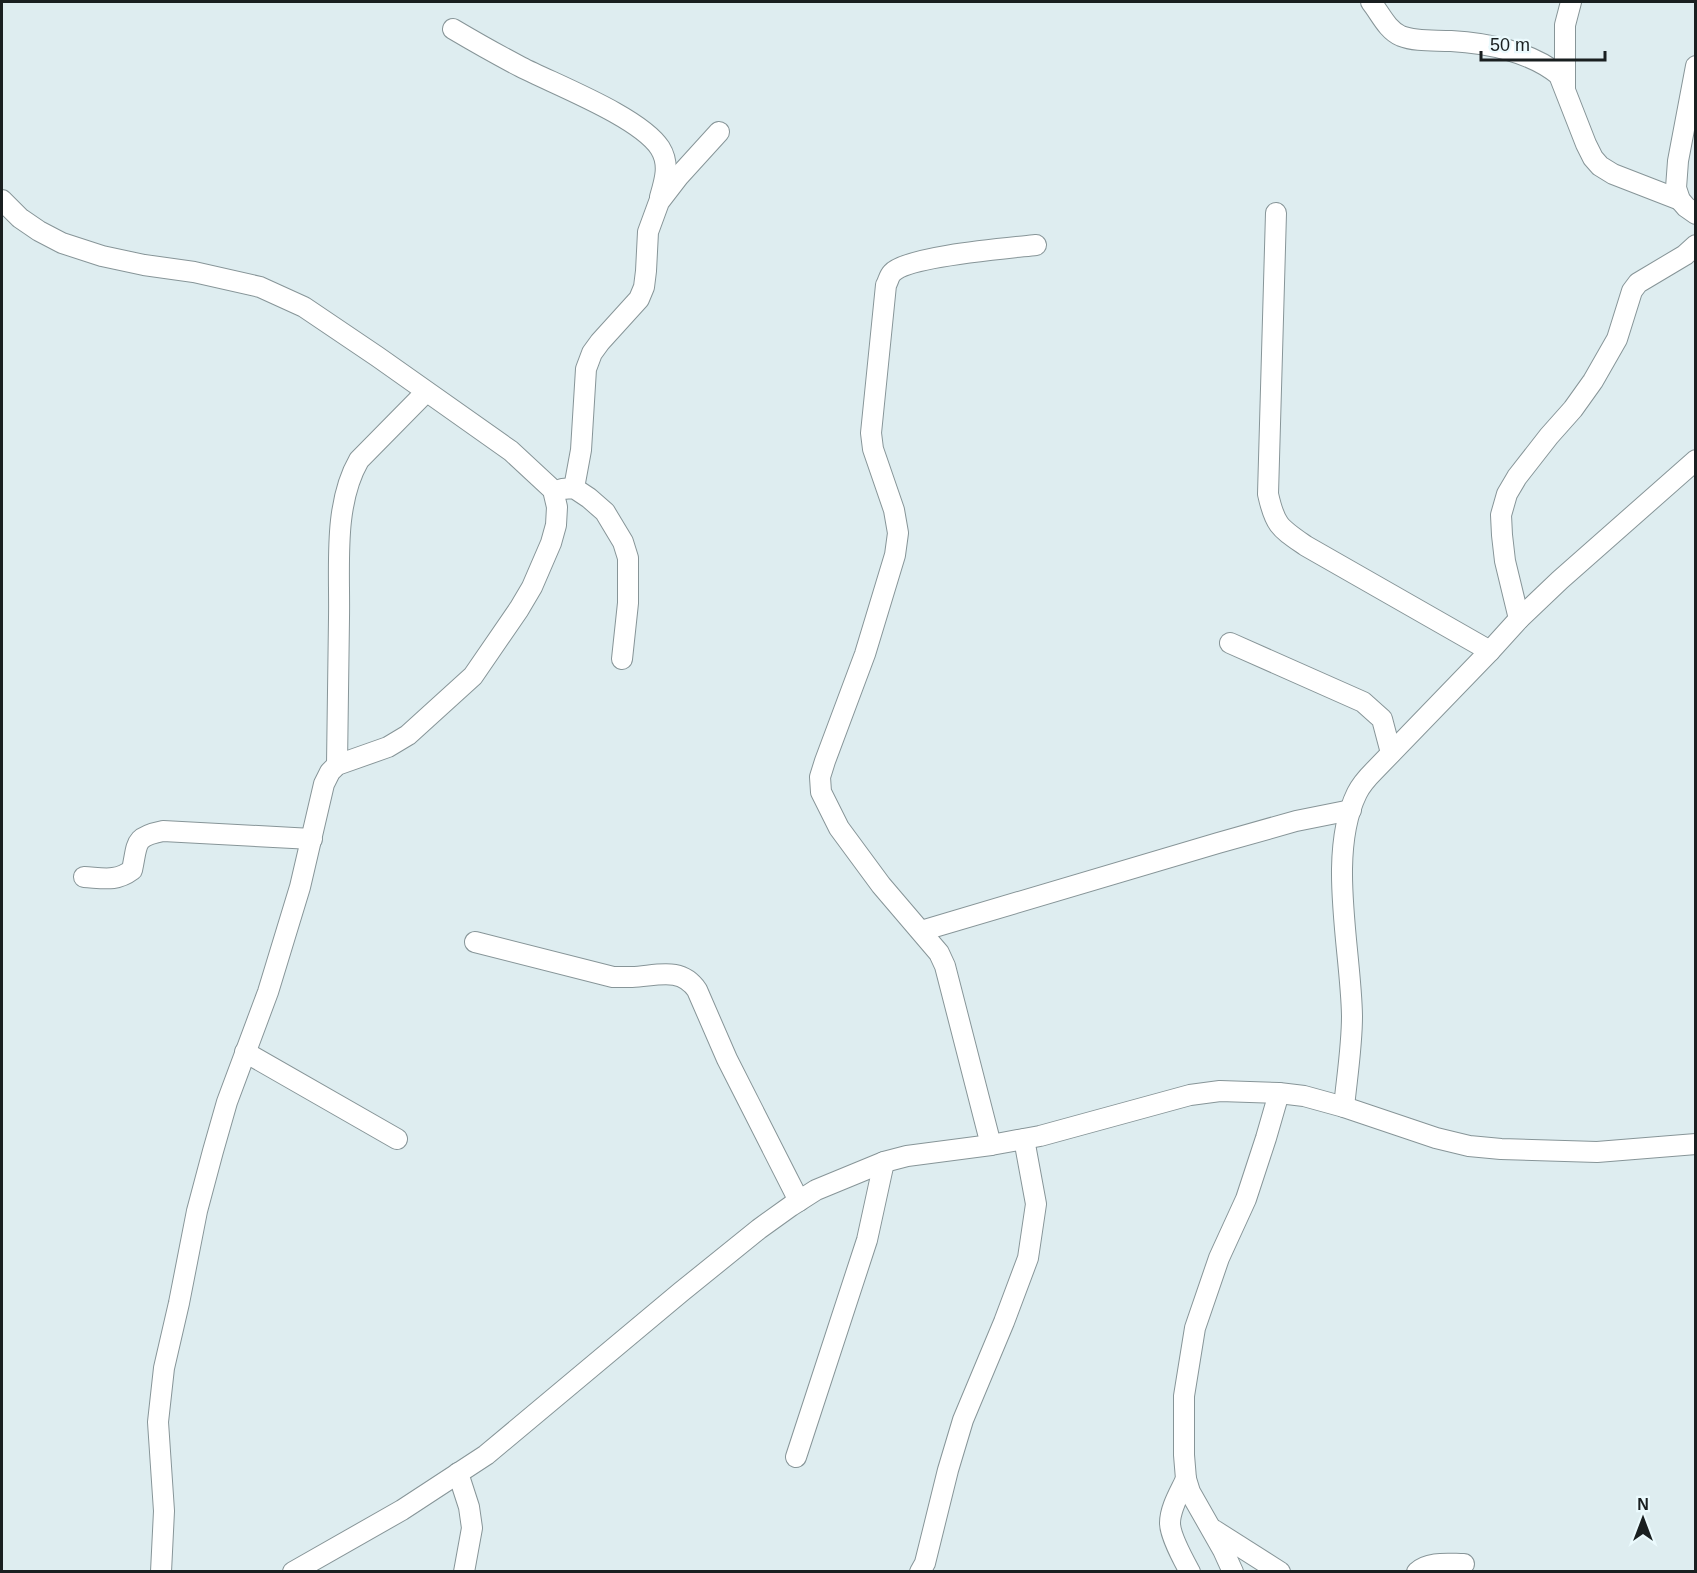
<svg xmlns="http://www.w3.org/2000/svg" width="1697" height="1573" viewBox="0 0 1697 1573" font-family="Helvetica,sans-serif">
	<rect width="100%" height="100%" fill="#deedf0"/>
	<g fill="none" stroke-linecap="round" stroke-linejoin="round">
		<g stroke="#879598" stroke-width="22">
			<g id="minor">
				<path d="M1371,2C1380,13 1387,30 1401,36C1416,42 1435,40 1451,41C1488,43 1531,52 1559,75L1586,144L1593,158L1600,166L1613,174L1680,200"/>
				<path d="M453,29C475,42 498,55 521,67C556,85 640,117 660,148C670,164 665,180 660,197"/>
				<polyline points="1696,66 1678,161 1676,188 1680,200 1686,207 1696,214"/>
				<polyline points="1565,88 1565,25 1571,2"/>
				<polyline points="2,200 20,218 39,231 62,243 102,256 144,265 194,272 260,287 304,307 378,357 511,451 553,490 557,507 556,525 551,543 532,587 519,609 473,676 408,735 388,747 337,765 330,772 324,784 300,887 268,992 227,1102 213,1151 197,1211 179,1303 164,1368 158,1422 164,1511 161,1572"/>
				<path d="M1276,213L1268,494C1275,526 1280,528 1306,546L1490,651"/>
				<polyline points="574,488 581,450 586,369 592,353 600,342 639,299 644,287 646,271 648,232 659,202 679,176 719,132"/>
				<polyline points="562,489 574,488 589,498 605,512 623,542 628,558 628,603 622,659"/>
				<polyline points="1519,619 1505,561 1502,535 1501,515 1507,494 1517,477 1549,436 1573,409 1593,381 1617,339 1632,291 1638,283 1685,255 1696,245"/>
				<polyline points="1230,643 1363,702 1382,719 1391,753"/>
				<path d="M337,765C338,716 338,667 339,618C340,567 333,505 359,460L426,392"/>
				<path d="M84,877C103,878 116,882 132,870C138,843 133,837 163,831L312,839"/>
				<polyline points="921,931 1218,843 1296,821 1351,810"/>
				<path d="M475,942L613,977C619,977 625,977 632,977C656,976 681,966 697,990L727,1059L799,1201"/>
				<polyline points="245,1052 397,1139"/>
				<path d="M1344,1107C1347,1077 1352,1046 1352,1016C1351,949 1327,854 1357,793C1361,785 1368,777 1374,771L1490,651L1519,619L1560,580L1696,460"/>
				<path d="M991,1145L945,966L939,953L881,885L839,828L821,792L820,777L825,761L865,654L895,555L898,533L894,510L873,449L871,433L886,285C888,282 889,276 892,273C907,256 1009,248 1036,245"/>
				<polyline points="796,1457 867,1240 884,1162"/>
				<polyline points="458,1473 469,1507 472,1528 464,1572"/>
				<path d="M1186,1479C1180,1492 1170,1508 1170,1523C1170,1536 1184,1561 1190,1572"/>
				<polyline points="1214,1530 1280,1572"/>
				<polyline points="293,1572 402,1510 486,1455 681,1292 759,1229 791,1206 816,1190 884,1162 907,1156 991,1145 1040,1136 1190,1095 1220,1091 1279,1093 1304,1096 1344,1107 1436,1138 1469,1146 1501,1149 1597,1152 1696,1144"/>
				<polyline points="920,1572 925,1563 948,1470 963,1420 1004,1322 1028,1258 1036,1204 1024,1139"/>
				<polyline points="1233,1572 1223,1550 1190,1492 1186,1479 1184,1455 1184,1396 1195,1328 1219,1258 1246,1199 1266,1138 1279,1093"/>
				<path d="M1417,1572C1429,1561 1449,1564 1464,1564"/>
			</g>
		</g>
		<use href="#minor" stroke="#fff" stroke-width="20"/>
	</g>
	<rect width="1697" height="1573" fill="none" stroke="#191f20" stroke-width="6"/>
	<g transform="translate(1643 1519)" stroke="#ebfafd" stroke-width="4.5" paint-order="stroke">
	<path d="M0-4.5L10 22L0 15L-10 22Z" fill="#191f20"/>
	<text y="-9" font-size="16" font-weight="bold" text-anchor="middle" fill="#191f20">N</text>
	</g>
	<path d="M1481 51v9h124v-9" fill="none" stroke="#191f20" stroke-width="3"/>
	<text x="1490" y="51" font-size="18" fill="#191f20" stroke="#ebfafd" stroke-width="4.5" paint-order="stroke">50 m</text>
</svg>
